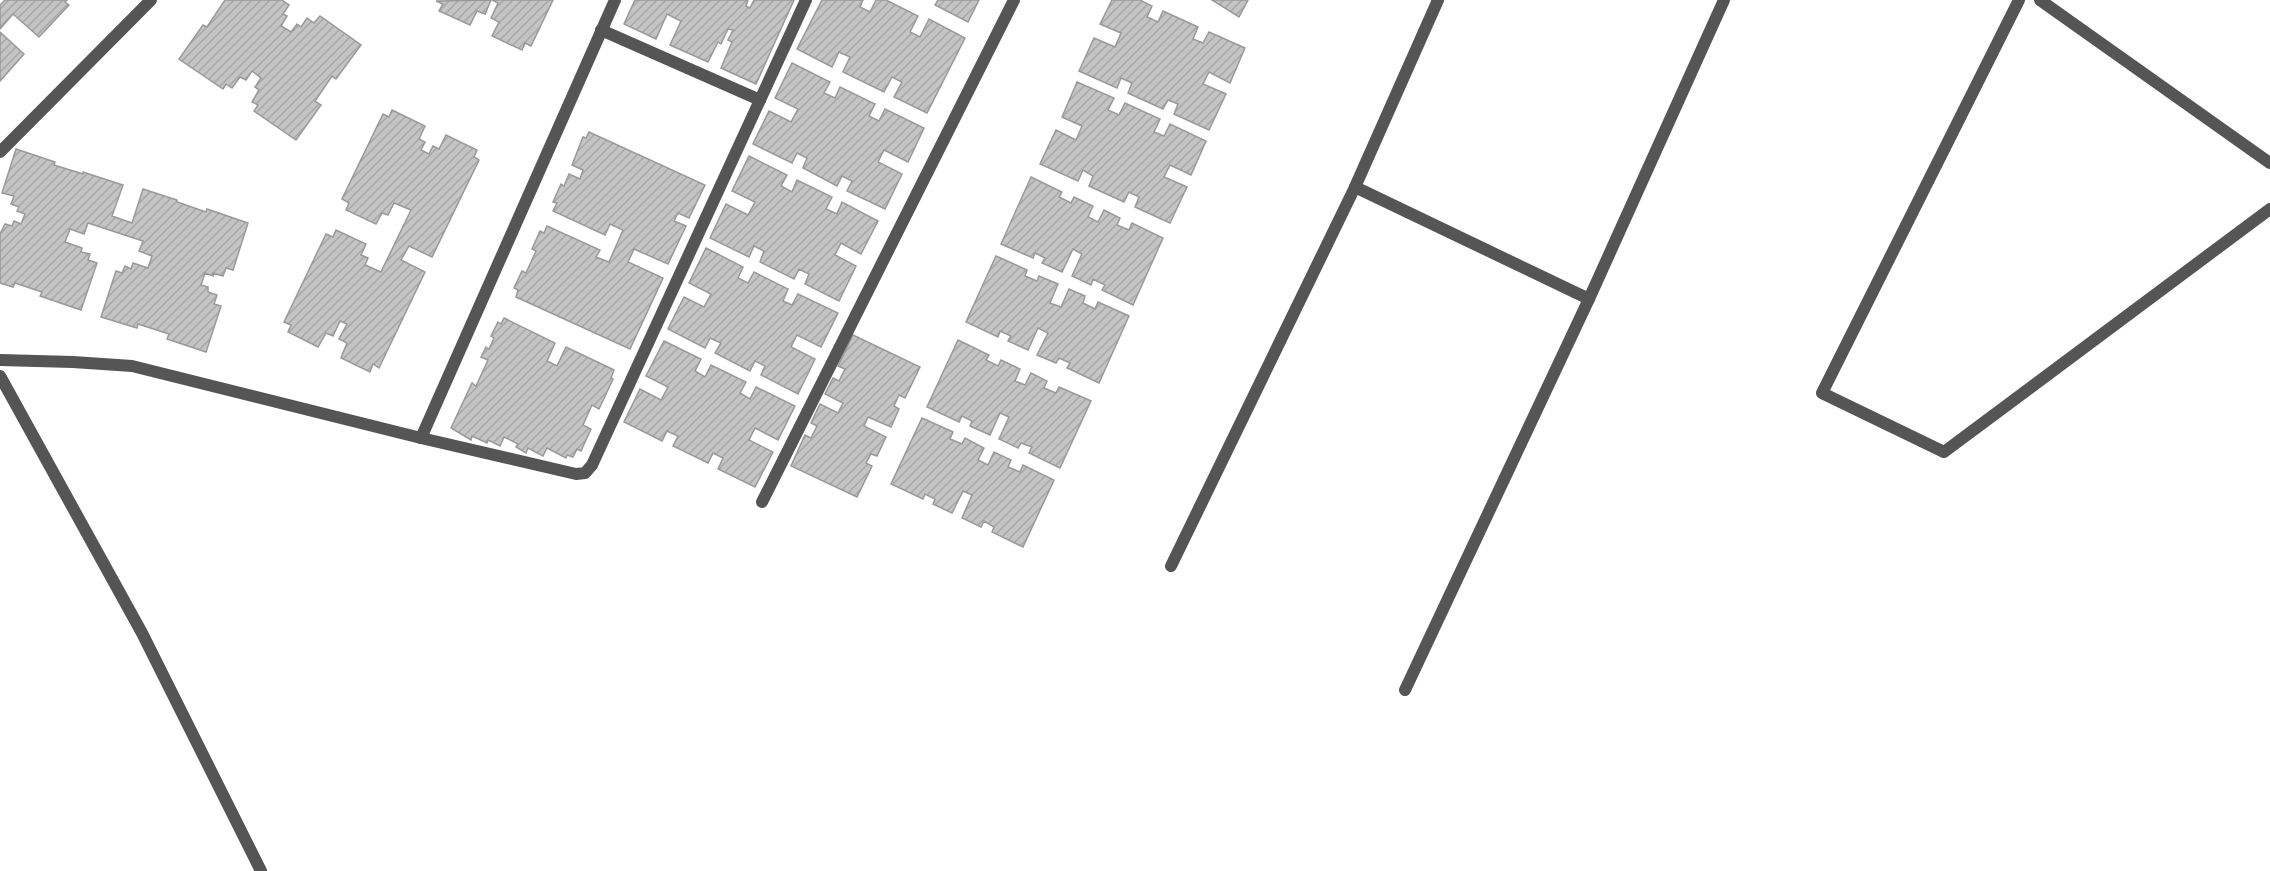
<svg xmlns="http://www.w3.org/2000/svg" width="2270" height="871" viewBox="0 0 2270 871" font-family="Signika,sans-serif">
	<defs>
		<pattern id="building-hatch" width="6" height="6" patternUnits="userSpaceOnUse" patternTransform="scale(1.5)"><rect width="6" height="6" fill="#c4c4c4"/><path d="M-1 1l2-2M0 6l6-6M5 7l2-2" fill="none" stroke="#a7a7a7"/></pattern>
	</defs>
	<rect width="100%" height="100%" fill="#fff"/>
	<g fill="url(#building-hatch)" stroke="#999" stroke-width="1.5">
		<polygon points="5,0 67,0 65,2 69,5 39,37 13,14 0,29 0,5"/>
		<polygon points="225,0 282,0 289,5 283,14 287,16 281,26 291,32 297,24 301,27 307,18 314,23 320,16 361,45 336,79 332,76 315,101 321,105 296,140 254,111 258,105 252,102 259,90 255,87 261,78 252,71 246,80 240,77 232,88 226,84 223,89 179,59 203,25 207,27"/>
		<polygon points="491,0 485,14 477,11 470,25 439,11 443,4 436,1"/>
		<polygon points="492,0 553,0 531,46 525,43 522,50 492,36 499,22 491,18 498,3"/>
		<polygon points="635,0 748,0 746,6 750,8 754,0 794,0 756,84 721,68 732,42 728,40 733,30 728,29 721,44 718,42 708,62 670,45 681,21 667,14 656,39 624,24"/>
		<polygon points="822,0 863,0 860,7 870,12 876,0 886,0 918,16 910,32 920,37 929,19 965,38 927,113 894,97 902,82 892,77 884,92 843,72 850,57 839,52 832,67 797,49"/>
		<polygon points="938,0 979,0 968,22 935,5"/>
		<polygon points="1112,0 1140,0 1152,6 1147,17 1158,22 1163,11 1198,27 1193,39 1203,43 1209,32 1245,48 1230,83 1209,72 1203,84 1226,94 1209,130 1174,114 1178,104 1168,100 1163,109 1128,93 1132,83 1121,78 1117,88 1079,71 1094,38 1115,47 1121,33 1100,24"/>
		<polygon points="1212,0 1248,0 1239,17"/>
		<polygon points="0,32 24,54 0,81"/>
		<polygon points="792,63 830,82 824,93 835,98 840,87 875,104 869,116 879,121 885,109 924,128 908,162 884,150 878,162 902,174 885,209 847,191 852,181 842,176 837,186 803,168 807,158 797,153 792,163 753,144 769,111 791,122 798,109 775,98"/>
		<polygon points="1077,82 1114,98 1108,110 1119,115 1125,103 1160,119 1154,132 1164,136 1170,124 1206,141 1191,175 1170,165 1164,177 1187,187 1170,223 1135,207 1139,197 1129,192 1124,202 1089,186 1093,176 1083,170 1078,181 1040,164 1056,130 1076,140 1082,126 1062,117"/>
		<polygon points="392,110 425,126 419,139 425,142 421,150 429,154 433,146 439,149 446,135 477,150 474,157 479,160 432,257 409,246 401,260 425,272 379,368 373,364 370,372 341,358 347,343 339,339 347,324 340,321 333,336 326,333 318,347 288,332 291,325 284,322 326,234 333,237 336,230 366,244 361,255 368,258 365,265 381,272 411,210 394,203 388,215 382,213 376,224 346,210 349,203 342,199 383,114 389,117"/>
		<polygon points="589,132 705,185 689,218 678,213 674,221 686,226 668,264 634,249 628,262 663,278 630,349 516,297 518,290 514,288 522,271 526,273 536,251 532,249 540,231 544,233 547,226 600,250 596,257 609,262 623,230 610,224 605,235 553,211 557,203 553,202 561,184 564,186 569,174 580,179 583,170 572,165 583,137 586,138"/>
		<polygon points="16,149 55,162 54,165 83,174 83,172 123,185 112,216 132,223 143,189 177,200 177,202 206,212 207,209 248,223 233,270 226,268 223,276 213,273 213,276 205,273 201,285 208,287 208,292 217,295 214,304 221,306 206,352 167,339 169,334 138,324 137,328 101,317 116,271 122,273 125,266 131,269 133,263 148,268 152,256 139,251 143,241 88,223 84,234 70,229 65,242 82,248 81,252 90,254 88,260 97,263 81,310 40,296 42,292 15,283 13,287 0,283 0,234 5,224 12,226 14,221 21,224 25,214 17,211 19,207 11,204 14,196 2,193"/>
		<polygon points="749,156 787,175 781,186 792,192 797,180 832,197 826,209 837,214 842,202 878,221 861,254 841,243 835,255 856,266 839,301 805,284 809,274 799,269 794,279 760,262 764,251 754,246 749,257 710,238 726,204 748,215 755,202 732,191"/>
		<polygon points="1031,177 1062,192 1059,197 1071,203 1074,197 1093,206 1088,217 1098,222 1104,210 1120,218 1117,225 1129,230 1132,223 1163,238 1133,305 1102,290 1105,285 1093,279 1091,285 1072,276 1082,254 1073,249 1062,272 1042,263 1045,258 1035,253 1033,258 1001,244"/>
		<polygon points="706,248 743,267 738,278 748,283 754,272 788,289 783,301 792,305 798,294 838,313 821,347 797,335 791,347 815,359 798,394 761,375 765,366 755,361 750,371 715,353 721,343 710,338 705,348 668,329 684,297 704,307 711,294 689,283"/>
		<polygon points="996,256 1027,270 1025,276 1037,281 1039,276 1058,284 1050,303 1061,307 1069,289 1085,296 1083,303 1095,309 1098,302 1129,316 1099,383 1067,368 1070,363 1059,358 1056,363 1037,355 1048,333 1038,328 1028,350 1008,341 1011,336 1000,331 998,337 966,322"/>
		<polygon points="504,318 555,343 547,361 557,366 566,347 614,370 611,378 613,379 599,409 592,405 583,425 591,429 581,451 577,449 573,457 567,455 566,458 547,448 543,456 528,448 526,453 516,447 518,444 504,437 500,446 488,440 487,443 472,436 471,440 451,428 472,383 476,386 488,360 481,357 486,347 489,349 494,338 491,336 498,322 501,324"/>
		<polygon points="853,335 920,367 905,398 899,395 894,406 899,409 891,427 868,417 864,426 886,437 877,456 871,454 866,463 872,466 857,497 791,466 805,435 811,438 817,426 811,423 820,404 838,413 843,403 825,394 833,378 839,381 845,369 838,366"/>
		<polygon points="958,340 989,355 986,360 998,366 1001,360 1020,369 1015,381 1025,385 1031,373 1047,381 1044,388 1056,393 1059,387 1091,401 1060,468 1029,453 1032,447 1021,443 1018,448 999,439 1009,417 1000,413 990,435 970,426 972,421 962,416 959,422 927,407"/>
		<polygon points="664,341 701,359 695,371 705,377 711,365 746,382 740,393 750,399 756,387 795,406 778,440 755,428 749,440 773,452 755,487 718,469 723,458 713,453 708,463 673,446 678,436 667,431 662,441 624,422 640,389 661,400 668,387 646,376"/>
		<polygon points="922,418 953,432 950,439 962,444 965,438 984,448 978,460 988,465 994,452 1011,460 1008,467 1020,472 1023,465 1054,480 1023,547 992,532 994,527 984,521 981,527 962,518 972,495 963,491 952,513 933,504 935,499 925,494 923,499 891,484"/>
	</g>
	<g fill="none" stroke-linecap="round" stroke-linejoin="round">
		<g stroke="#555" stroke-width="12">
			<polyline points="0,152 151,0"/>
			<polyline points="762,502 1014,0"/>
		</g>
		<g stroke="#555" stroke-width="12">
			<polyline points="1438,0 1355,187 1589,299 1724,0"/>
			<polyline points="2019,0 1822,393 1944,452 2270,209"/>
			<polyline points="2040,0 2270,163"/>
			<polyline points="601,30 760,100"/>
			<polyline points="0,360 73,362 132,366 421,438 576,474 585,473 592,465 806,0"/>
			<polyline points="0,376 142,633 261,871"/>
			<polyline points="421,438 615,0"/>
			<polyline points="1171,566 1355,187"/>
			<polyline points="1405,690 1589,299"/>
		</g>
	</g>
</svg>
